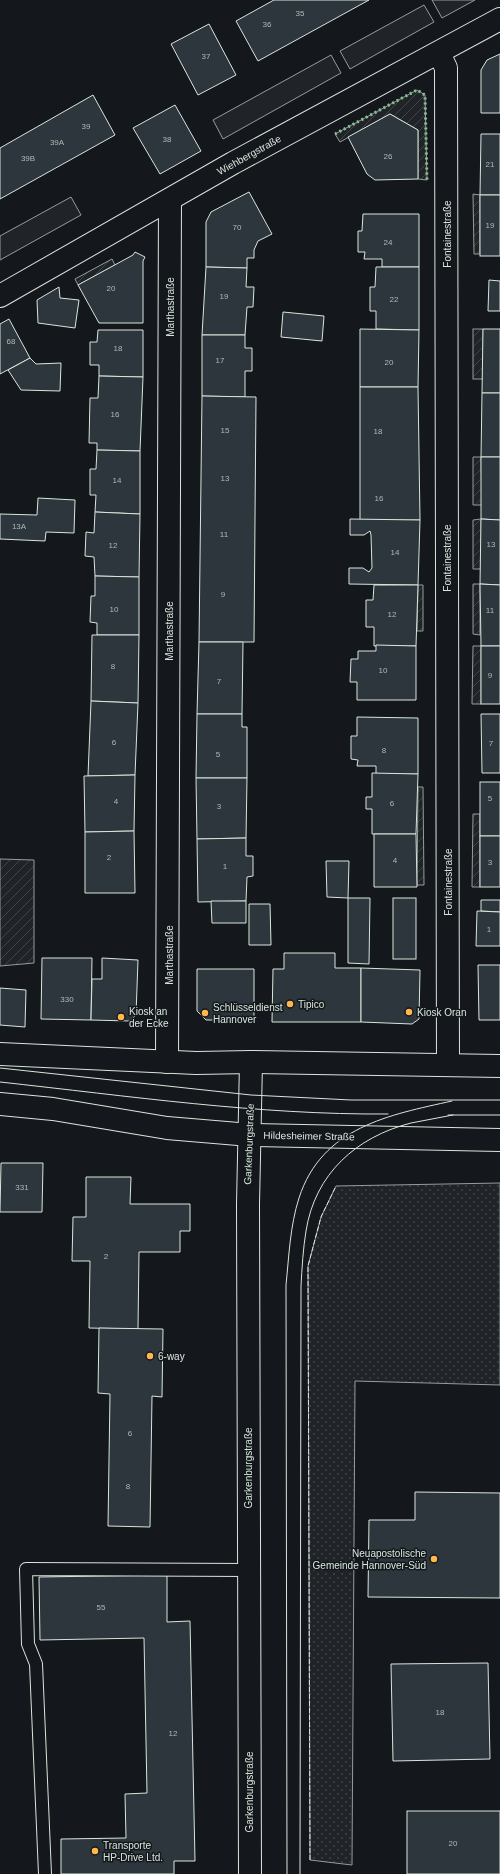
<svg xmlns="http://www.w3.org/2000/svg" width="500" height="1874" viewBox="0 0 500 1874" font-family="Arial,sans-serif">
	<defs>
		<pattern id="park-dots" width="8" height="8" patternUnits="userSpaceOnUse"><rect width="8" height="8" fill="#202428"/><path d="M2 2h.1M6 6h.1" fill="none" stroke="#404447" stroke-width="1.8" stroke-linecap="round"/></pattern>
		<pattern id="garden-furrows" width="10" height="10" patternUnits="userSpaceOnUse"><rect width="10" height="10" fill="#202428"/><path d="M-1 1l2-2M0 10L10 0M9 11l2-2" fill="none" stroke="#404447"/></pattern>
	</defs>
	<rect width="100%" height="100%" fill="#14181c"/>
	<g fill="#202428" stroke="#939e99">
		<polygon points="432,0 475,0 442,18"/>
		<polygon points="424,5 434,22 350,69 340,51"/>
		<polygon points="331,55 341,73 223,139 213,120"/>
		<polygon points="71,197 81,215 0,260 0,236"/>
	</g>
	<polygon fill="url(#park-dots)" stroke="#939e99" points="500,1183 500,1385 355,1381 352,1865 310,1860 308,1266 321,1217 336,1186"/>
	<g fill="url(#garden-furrows)" stroke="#939e99">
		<polygon points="417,90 425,95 427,180 418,179 418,130 390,114 340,142 335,134"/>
		<polygon points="473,194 480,195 480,254 474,254"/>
		<polygon points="112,259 115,265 78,285 75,279"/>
		<rect x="473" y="329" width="10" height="50"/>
		<polygon points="473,457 481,457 482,505 473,505"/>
		<polygon points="481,519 481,569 473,569 473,520"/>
		<polygon points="473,584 480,584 480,635 473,634"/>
		<polygon points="418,585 423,585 423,631 417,631"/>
		<polygon points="473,646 481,646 481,704 472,704"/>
		<polygon points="418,787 423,787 424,885 417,885"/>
		<polygon points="473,814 480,814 480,887 472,887"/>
		<polygon points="0,859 34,860 34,963 0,966"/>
	</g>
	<g fill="#2c363c" stroke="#d8e6dc">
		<polygon points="274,0 369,0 258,61 236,21"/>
		<polygon points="209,24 236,75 198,95 171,44"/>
		<polygon points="500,54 500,113 481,113 481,70 487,60"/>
		<polygon points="93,95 115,135 0,199 0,148"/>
		<polygon points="175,105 201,151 160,174 133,128"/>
		<polygon points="390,114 418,130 418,179 375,180 367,174 348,137"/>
		<polygon points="481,134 500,134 500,195 480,195"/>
		<polygon points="249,192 272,234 258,241 254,250 254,258 247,258 247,268 206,267 206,222 211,212"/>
		<rect x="480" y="195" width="20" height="61"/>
		<polygon points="363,214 419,214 419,267 382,267 382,259 364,259 365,252 358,252 358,231 362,231"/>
		<polygon points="135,252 145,257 143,261 143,323 99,323 78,285 133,255"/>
		<polygon points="206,267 247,268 246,287 254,287 253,307 247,307 245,335 202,335"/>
		<polygon points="376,267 419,267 419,330 376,329 376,311 370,311 370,287 375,287"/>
		<polygon points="489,280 500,281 500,311 488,311"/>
		<polygon points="59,287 60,298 79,300 75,328 38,323 37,300"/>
		<polygon points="283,312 324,316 322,341 281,337"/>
		<polygon points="9,319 30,358 0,374 0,324"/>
		<polygon points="360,329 419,330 418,387 360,387"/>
		<polygon points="483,329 500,329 500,393 482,393"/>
		<polygon points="98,330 143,330 143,377 99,376 99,365 90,365 90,342 97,342"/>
		<polygon points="202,335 245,335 245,348 252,348 252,371 245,371 245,397 202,396"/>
		<polygon points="30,358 36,364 61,363 60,391 21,390 8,370"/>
		<polygon points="99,376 143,377 140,451 97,450 97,443 89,443 90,398 98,398"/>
		<polygon points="360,387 418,387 420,520 360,520"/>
		<polygon points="482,393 500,393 500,457 481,457"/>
		<polygon points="202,396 256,397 254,642 199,642"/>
		<polygon points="97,450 140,451 140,514 95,512 96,495 90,495 90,469 96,469"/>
		<polygon points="481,457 500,457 500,520 481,519"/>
		<polygon points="38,498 75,500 74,533 46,532 45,541 0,539 0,514 37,515"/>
		<polygon points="95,512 140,514 139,577 95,576 94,557 85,556 86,532 94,533"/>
		<polygon points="350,519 420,520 418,585 349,584 349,568 363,568 369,572 372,568 371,535 370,531 364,535 350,535"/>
		<polygon points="481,519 500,520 500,585 480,584"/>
		<polygon points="95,576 139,577 139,635 97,635 97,623 90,622 91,596 95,596"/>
		<polygon points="480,584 500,585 500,646 481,646"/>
		<polygon points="374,585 418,585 416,646 374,646 374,627 366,627 366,600 373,600"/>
		<polygon points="92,635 139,635 138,703 91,701"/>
		<polygon points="199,642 243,642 242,714 197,714"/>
		<polygon points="376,645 416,646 416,700 357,700 357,682 350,682 351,659 358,659 358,651 376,651"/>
		<rect x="481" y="646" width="19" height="58"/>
		<polygon points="91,701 138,703 135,775 88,776"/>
		<polygon points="197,714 242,714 242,727 247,727 247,778 196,778"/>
		<polygon points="481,714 500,714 500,773 482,773"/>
		<polygon points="357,717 418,718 418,774 376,774 376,766 357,766 358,760 351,759 351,736 357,736"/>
		<polygon points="372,773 418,774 416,834 372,834 372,809 366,809 366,797 372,797"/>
		<polygon points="135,775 134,831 85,832 84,776"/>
		<polygon points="196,778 247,778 246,838 197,839"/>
		<rect x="480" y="782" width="20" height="54"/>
		<polygon points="134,831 135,893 85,893 85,832"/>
		<polygon points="374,834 416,834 417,887 374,887"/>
		<rect x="480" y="836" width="20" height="51"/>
		<polygon points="246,838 246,856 253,856 253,876 247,877 246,901 198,902 197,839"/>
		<polygon points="326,861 349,861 348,898 327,897"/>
		<polygon points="348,898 370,898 369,964 348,963"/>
		<rect x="393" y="898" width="23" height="61"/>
		<polygon points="481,900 500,900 500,912 481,911"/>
		<polygon points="211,901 246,901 246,923 212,923"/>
		<polygon points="249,904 270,904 271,945 249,945"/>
		<polygon points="477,911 500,912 500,946 476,946"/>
		<polygon points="284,953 335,953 335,968 361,968 361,1022 272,1022 273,969 284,969"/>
		<polygon points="42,958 92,958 91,1020 41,1019"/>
		<polygon points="102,958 138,960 136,1015 130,1021 91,1020 92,979 102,979"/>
		<polygon points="478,965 500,965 500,1020 479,1020"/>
		<polygon points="361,968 420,970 419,1019 412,1024 361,1022"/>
		<polygon points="197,969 254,969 254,1020 206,1020 197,1011"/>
		<polygon points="0,988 26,990 25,1027 0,1025"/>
		<polygon points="1,1163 43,1163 42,1212 0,1212"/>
		<polygon points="86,1177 131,1177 130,1204 190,1204 190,1231 180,1231 180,1252 139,1252 138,1329 89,1328 90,1261 72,1261 73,1217 86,1217"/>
		<polygon points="99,1328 163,1329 162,1397 152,1396 150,1527 108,1526 110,1394 98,1393"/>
		<polygon points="415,1492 500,1493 500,1598 368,1597 369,1520 415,1520"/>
		<polygon points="167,1575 167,1622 190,1621 195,1861 174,1861 174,1874 61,1874 61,1839 126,1838 125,1794 147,1793 144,1638 40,1640 39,1577"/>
		<polygon points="488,1663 490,1759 393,1761 391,1664"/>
		<rect x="407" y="1811" width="93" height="63"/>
	</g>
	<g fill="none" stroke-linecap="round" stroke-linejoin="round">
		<g stroke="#d8e6dc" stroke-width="14">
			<polyline id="service" points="45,1874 36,1664 28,1644 26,1569 249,1570"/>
		</g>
		<g stroke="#d8e6dc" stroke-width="24">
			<g id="minor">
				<polyline points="439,53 446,68 448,1065"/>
				<polyline points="0,296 233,163 500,19"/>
				<polyline points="167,1062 170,200"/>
			</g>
		</g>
		<g stroke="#d8e6dc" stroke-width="24">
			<g id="secondary">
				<polyline points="0,1054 196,1063 251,1062 500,1066"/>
				<polyline points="0,1104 53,1109 167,1128 250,1135 500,1140"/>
				<polyline points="250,1874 248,1204 251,1062"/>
			</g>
		</g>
		<use href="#service" stroke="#14181c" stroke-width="12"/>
		<use href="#minor" stroke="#14181c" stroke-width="22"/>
		<use href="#secondary" stroke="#14181c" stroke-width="22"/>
		<g stroke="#d8e6dc" stroke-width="1">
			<polyline points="0,1068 251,1095 351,1100 500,1100"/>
			<path d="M0,1082C129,1096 258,1115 388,1114"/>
			<polyline points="448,1115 500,1115"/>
			<path d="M287,1874L286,1285C289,1256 290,1226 299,1198C322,1127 389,1115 452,1101"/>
			<path d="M300,1874L301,1286C302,1268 303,1249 306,1231C315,1174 356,1137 411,1123C425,1120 439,1118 453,1115"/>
		</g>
		<polyline stroke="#8ac095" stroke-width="3" stroke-dasharray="2 3" stroke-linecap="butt" points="335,134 417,90 425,95 427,180"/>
		<polyline stroke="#d8e6dc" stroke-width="1" stroke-dasharray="5 2" stroke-linecap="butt" points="310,1860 308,1266 321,1217 336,1186"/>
	</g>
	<g fill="#ffb74d" stroke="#14181c" stroke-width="1.5">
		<circle cx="290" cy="1004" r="4"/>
		<circle cx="409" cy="1012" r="4"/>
		<circle cx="205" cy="1013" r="4"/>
		<circle cx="121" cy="1017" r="4"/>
		<circle cx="150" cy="1356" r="4"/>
		<circle cx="434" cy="1559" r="4"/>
		<circle cx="95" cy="1851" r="4"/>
	</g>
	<g text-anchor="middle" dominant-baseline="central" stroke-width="3" stroke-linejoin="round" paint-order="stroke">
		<g font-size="8" fill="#adbab4">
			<text x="300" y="13">35</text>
			<text x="267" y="24">36</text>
			<text x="206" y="56">37</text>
			<text x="86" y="126">39</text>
			<text x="167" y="139">38</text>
			<text x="57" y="142">39A</text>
			<text x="388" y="156">26</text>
			<text x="28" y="158">39B</text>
			<text x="490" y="164">21</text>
			<text x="490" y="225">19</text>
			<text x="237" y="227">70</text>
			<text x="388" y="242">24</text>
			<text x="111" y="288">20</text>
			<text x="224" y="296">19</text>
			<text x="394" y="299">22</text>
			<text x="11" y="341">68</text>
			<text x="118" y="348">18</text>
			<text x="220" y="360">17</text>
			<text x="389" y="362">20</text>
			<text x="115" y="414">16</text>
			<text x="225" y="430">15</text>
			<text x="378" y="431">18</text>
			<text x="225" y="478">13</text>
			<text x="117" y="480">14</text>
			<text x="379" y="498">16</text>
			<text x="19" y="526">13A</text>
			<text x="224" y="534">11</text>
			<text x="491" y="544">13</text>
			<text x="113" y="545">12</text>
			<text x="395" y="552">14</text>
			<text x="223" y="594">9</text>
			<text x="114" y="609">10</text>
			<text x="490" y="610">11</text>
			<text x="392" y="614">12</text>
			<text x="113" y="666">8</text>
			<text x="383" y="670">10</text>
			<text x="490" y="675">9</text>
			<text x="219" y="681">7</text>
			<text x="114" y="742">6</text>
			<text x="491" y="743">7</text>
			<text x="384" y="750">8</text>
			<text x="218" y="754">5</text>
			<text x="490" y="798">5</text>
			<text x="116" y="801">4</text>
			<text x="392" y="803">6</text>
			<text x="219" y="806">3</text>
			<text x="109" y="857">2</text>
			<text x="395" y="860">4</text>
			<text x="490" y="862">3</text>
			<text x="225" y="866">1</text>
			<text x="489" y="929">1</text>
			<text x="67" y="999">330</text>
			<text x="22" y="1187">331</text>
			<text x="106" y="1256">2</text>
			<text x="130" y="1433">6</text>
			<text x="128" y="1486">8</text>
			<text x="101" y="1607">55</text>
			<text x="440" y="1712">18</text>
			<text x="173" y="1733">12</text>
			<text x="453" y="1843">20</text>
		</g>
		<g font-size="10" fill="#d8e6dc" stroke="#14181c">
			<text transform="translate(249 155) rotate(-29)">Wiehbergstraße</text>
			<text transform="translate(447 234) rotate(-90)">Fontainestraße</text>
			<text transform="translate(170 307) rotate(-90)">Marthastraße</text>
			<text transform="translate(447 558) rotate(-90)">Fontainestraße</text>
			<text transform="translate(169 631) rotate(-90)">Marthastraße</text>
			<text transform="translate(448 882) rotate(-90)">Fontainestraße</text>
			<text transform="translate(169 955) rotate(-90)">Marthastraße</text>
			<text transform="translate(309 1136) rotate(1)">Hildesheimer Straße</text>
			<text transform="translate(249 1144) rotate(-88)">Garkenburgstraße</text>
			<text transform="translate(248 1468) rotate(-90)">Garkenburgstraße</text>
			<text transform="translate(249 1792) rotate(-90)">Garkenburgstraße</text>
		</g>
		<g font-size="10" fill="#d8e6dc" stroke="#14181c" text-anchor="start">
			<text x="298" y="1004">Tipico</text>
			<text x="213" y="1007">Schlüsseldienst<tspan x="213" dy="12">Hannover</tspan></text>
			<text x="129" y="1011">Kiosk an<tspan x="129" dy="12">der Ecke</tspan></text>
			<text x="417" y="1012">Kiosk Oran</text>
			<text x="158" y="1356">6-way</text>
			<text x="426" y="1553" text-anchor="end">Neuapostolische<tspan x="426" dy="12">Gemeinde Hannover-Süd</tspan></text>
			<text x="103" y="1845">Transporte<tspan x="103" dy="12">HP-Drive Ltd.</tspan></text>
		</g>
	</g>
</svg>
